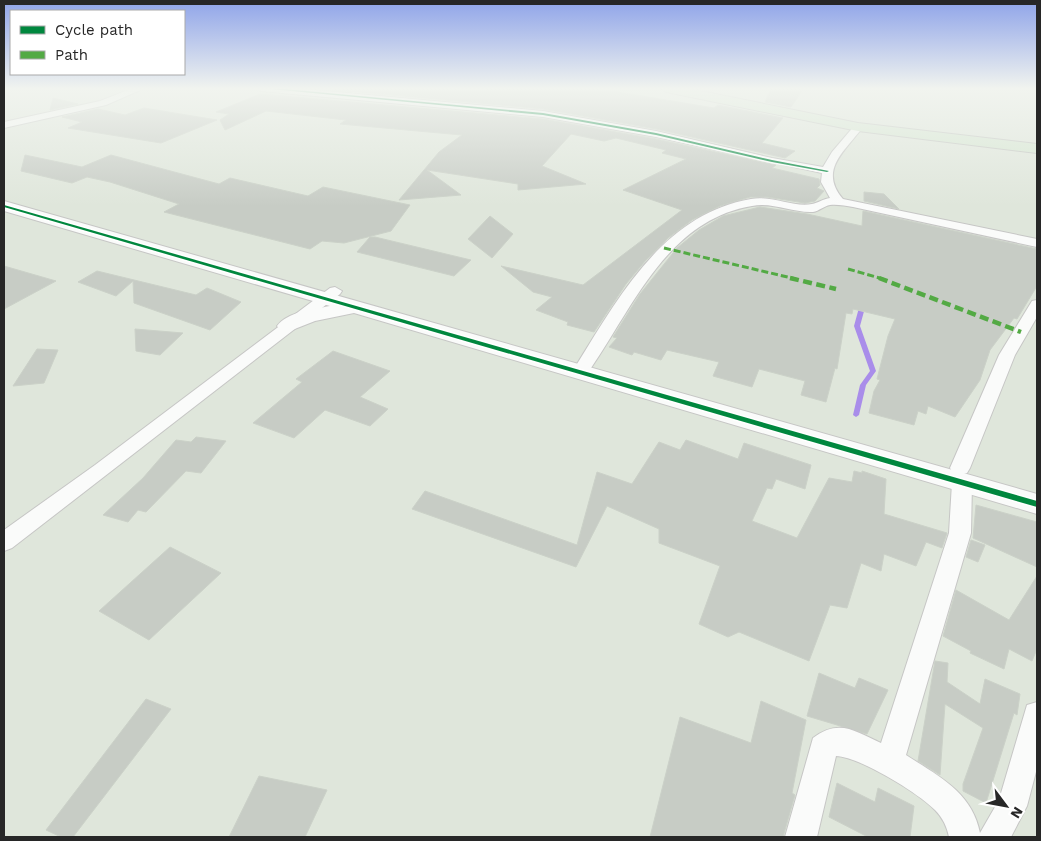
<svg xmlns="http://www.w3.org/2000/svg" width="1041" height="841" viewBox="0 0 1041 841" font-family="'Work Sans',sans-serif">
	<rect width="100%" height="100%" fill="#dfe6db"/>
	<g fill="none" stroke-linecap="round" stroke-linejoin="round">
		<polygon fill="#a98dea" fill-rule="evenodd" points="863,302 866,304 860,326 876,371 866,385 859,415 856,417 853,415 860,385 870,371 854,326 860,304"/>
	</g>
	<g fill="#c7ccc5" stroke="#cbd1c8">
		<polygon points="330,88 439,88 486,92 486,88 594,88 714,108 718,105 783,118 762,143 795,151 785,158 656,129 543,109 328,89"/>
		<polygon points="771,88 804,88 791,107 765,102"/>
		<polygon points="260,94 543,119 656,139 776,165 772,168 819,179 820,185 817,188 824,191 815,201 805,203 767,197 750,197 720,206 692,220 668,238 646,260 626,284 594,332 567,325 568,322 536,310 552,297 533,292 501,266 583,285 682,210 623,190 686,159 662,153 666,150 616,138 604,141 571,134 542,166 586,184 518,190 518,184 427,170 461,195 399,200 439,152 462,135 340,124 346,120 266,111 225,130 220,120 229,114 216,112"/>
		<polygon points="53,98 78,104 50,110"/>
		<polygon points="144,108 217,120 161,143 68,128 82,122 62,117 98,109 125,115"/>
		<polygon points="25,155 82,167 111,155 219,184 230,178 308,196 323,187 410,205 391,231 344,243 322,241 310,249 164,212 179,204 110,182 87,177 72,183 21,171"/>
		<polygon points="864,192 884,194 899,209 864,201"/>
		<polygon points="760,207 807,214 862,226 863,211 1037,249 1037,286 1017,319 1014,318 990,350 980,380 955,417 928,406 926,414 918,411 914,425 869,413 874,391 880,380 877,379 888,336 895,319 853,309 852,314 846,313 837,369 835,368 826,402 801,395 805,381 759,369 752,387 713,376 719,362 667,350 661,360 634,352 632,355 609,347 617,338 613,337 640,294 677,248 699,230 723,216"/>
		<polygon points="490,216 513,234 492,258 468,239"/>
		<polygon points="370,237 375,237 471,260 454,276 357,252"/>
		<polygon points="4,266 56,281 4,309"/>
		<polygon points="97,271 196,295 207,288 241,302 210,330 134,303 133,281 116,296 78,282"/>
		<polygon points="135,329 183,333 160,355 136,351"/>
		<polygon points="37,349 58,350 44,383 13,386"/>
		<polygon points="333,351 390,371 360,397 388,409 370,426 325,410 294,438 253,423 302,382 296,379"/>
		<polygon points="196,437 226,441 201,473 186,471 146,512 138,510 128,522 103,515 143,478 176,440 191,442"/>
		<polygon points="686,440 738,459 744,443 811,465 805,489 776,479 772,489 767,488 752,521 797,538 829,478 852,482 854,471 862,473 862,471 886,479 884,514 947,533 942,548 926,542 916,566 884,554 881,571 861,563 847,608 830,605 809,661 739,632 728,637 699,624 720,566 659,543 659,529 607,506 576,567 412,509 425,491 577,545 597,472 632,484 659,442 680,450"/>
		<polygon points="976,505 1037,522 1037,567 973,538"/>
		<polygon points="971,540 985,545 978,562 966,557"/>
		<polygon points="170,547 221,573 149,640 99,611"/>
		<polygon points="1037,576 1037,649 1032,661 1009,649 1004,669 970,653 971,651 943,636 956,590 1009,620"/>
		<polygon points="935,661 948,663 947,682 980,704 985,679 1020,694 1017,715 1014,713 986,803 963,791 963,784 983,728 945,704 940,775 918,761"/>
		<polygon points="819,673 855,688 859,678 888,690 867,734 807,716"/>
		<polygon points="146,699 171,709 73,837 61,837 46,830"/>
		<polygon points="761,701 806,720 792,793 795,795 783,837 650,837 680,717 751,743"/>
		<polygon points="259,776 327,790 305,837 229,837"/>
		<polygon points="837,783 875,802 878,788 914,806 910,837 868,837 829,817"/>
	</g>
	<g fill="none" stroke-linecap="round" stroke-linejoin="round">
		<g stroke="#c6c6c5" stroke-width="2">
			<g id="minor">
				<polygon points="133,88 145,88 106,105 4,128 4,122 100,101"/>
				<path d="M257,88H292L543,111L656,131L772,158L823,167L832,152L855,125L858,124L863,127C845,151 818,170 843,199L1037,239V247L853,207C846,206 837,204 830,205C824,206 819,211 813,212C792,213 773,202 752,206C668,220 634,305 591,368H579L577,364C620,295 664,214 751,199C772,195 794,208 812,204C818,203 823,199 830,198L821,182L822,173L656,137L543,117L261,91Z"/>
				<polygon points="335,287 342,291 340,294 12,548 4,551 4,530 95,465 330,288"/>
				<polygon points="1037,300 1037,317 1015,355 970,468 967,473 960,475 953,473 950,468 999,355 1032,301"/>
				<path d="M962,476L969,478L972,483L971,533L906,755C938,776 972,792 980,833L999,800L1027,705L1037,702V768L1027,806L1011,837H949C947,827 943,818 935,810C918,793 860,757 836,756L817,837H785L813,738C839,718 855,731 881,743L949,533L952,483L955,478Z"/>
			</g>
		</g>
		<g stroke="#c6c6c5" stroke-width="2">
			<path id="tertiary" d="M4,201L1037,494V514L354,313L315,321L287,332L280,330L277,326C287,312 314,309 330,306L4,211Z"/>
		</g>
		<g stroke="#c1c3bf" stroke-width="2">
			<polygon id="primary" points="660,88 686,88 858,123 1037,144 1037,153 858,131 666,92"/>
		</g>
		<use href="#minor" fill="#fafbfa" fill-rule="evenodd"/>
		<use href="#tertiary" fill="#fafbfa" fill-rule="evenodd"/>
		<use href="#primary" fill="#d5e6d1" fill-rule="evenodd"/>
		<g stroke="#53aa44" stroke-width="3" stroke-dasharray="7 3" stroke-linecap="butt">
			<polyline points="664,248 796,279"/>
			<polyline points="848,269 883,279"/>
		</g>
		<g stroke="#53aa44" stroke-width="4.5" stroke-dasharray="9 4.5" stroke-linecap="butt">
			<polyline points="790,278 836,289"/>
			<polyline points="879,278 1021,332"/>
		</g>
		<g stroke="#fff" stroke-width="3">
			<g id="cycleway">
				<polygon points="260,88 274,88 543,113 656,133 772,160 829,171 827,172 772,162 656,135 543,115"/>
				<polygon points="4,205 1037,501 1037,507 4,207"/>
			</g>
		</g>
		<use href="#cycleway" fill="#00873e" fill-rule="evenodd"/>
	</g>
	<linearGradient id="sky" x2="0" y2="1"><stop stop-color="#8fa4e9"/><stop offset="0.43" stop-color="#f1f4ef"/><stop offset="1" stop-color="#f1f4ef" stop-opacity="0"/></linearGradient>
	<rect width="1041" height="206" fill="url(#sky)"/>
	<rect width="1041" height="841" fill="none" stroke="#272727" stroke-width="10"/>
	<rect x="10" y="10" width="175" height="65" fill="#ffffff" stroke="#a9a9a9"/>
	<rect x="20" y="26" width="25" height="8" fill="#00873e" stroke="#a9a9a9"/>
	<text x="55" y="35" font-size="15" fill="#272727">Cycle path</text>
	<rect x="20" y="51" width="25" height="8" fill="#53aa44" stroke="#a9a9a9"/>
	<text x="55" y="60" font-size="15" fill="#272727">Path</text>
	<g transform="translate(1006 806) rotate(122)" stroke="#ffffff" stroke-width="4" paint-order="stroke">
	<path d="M0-4L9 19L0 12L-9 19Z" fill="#272727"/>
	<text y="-8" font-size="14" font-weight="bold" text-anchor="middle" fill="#272727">N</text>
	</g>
</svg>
